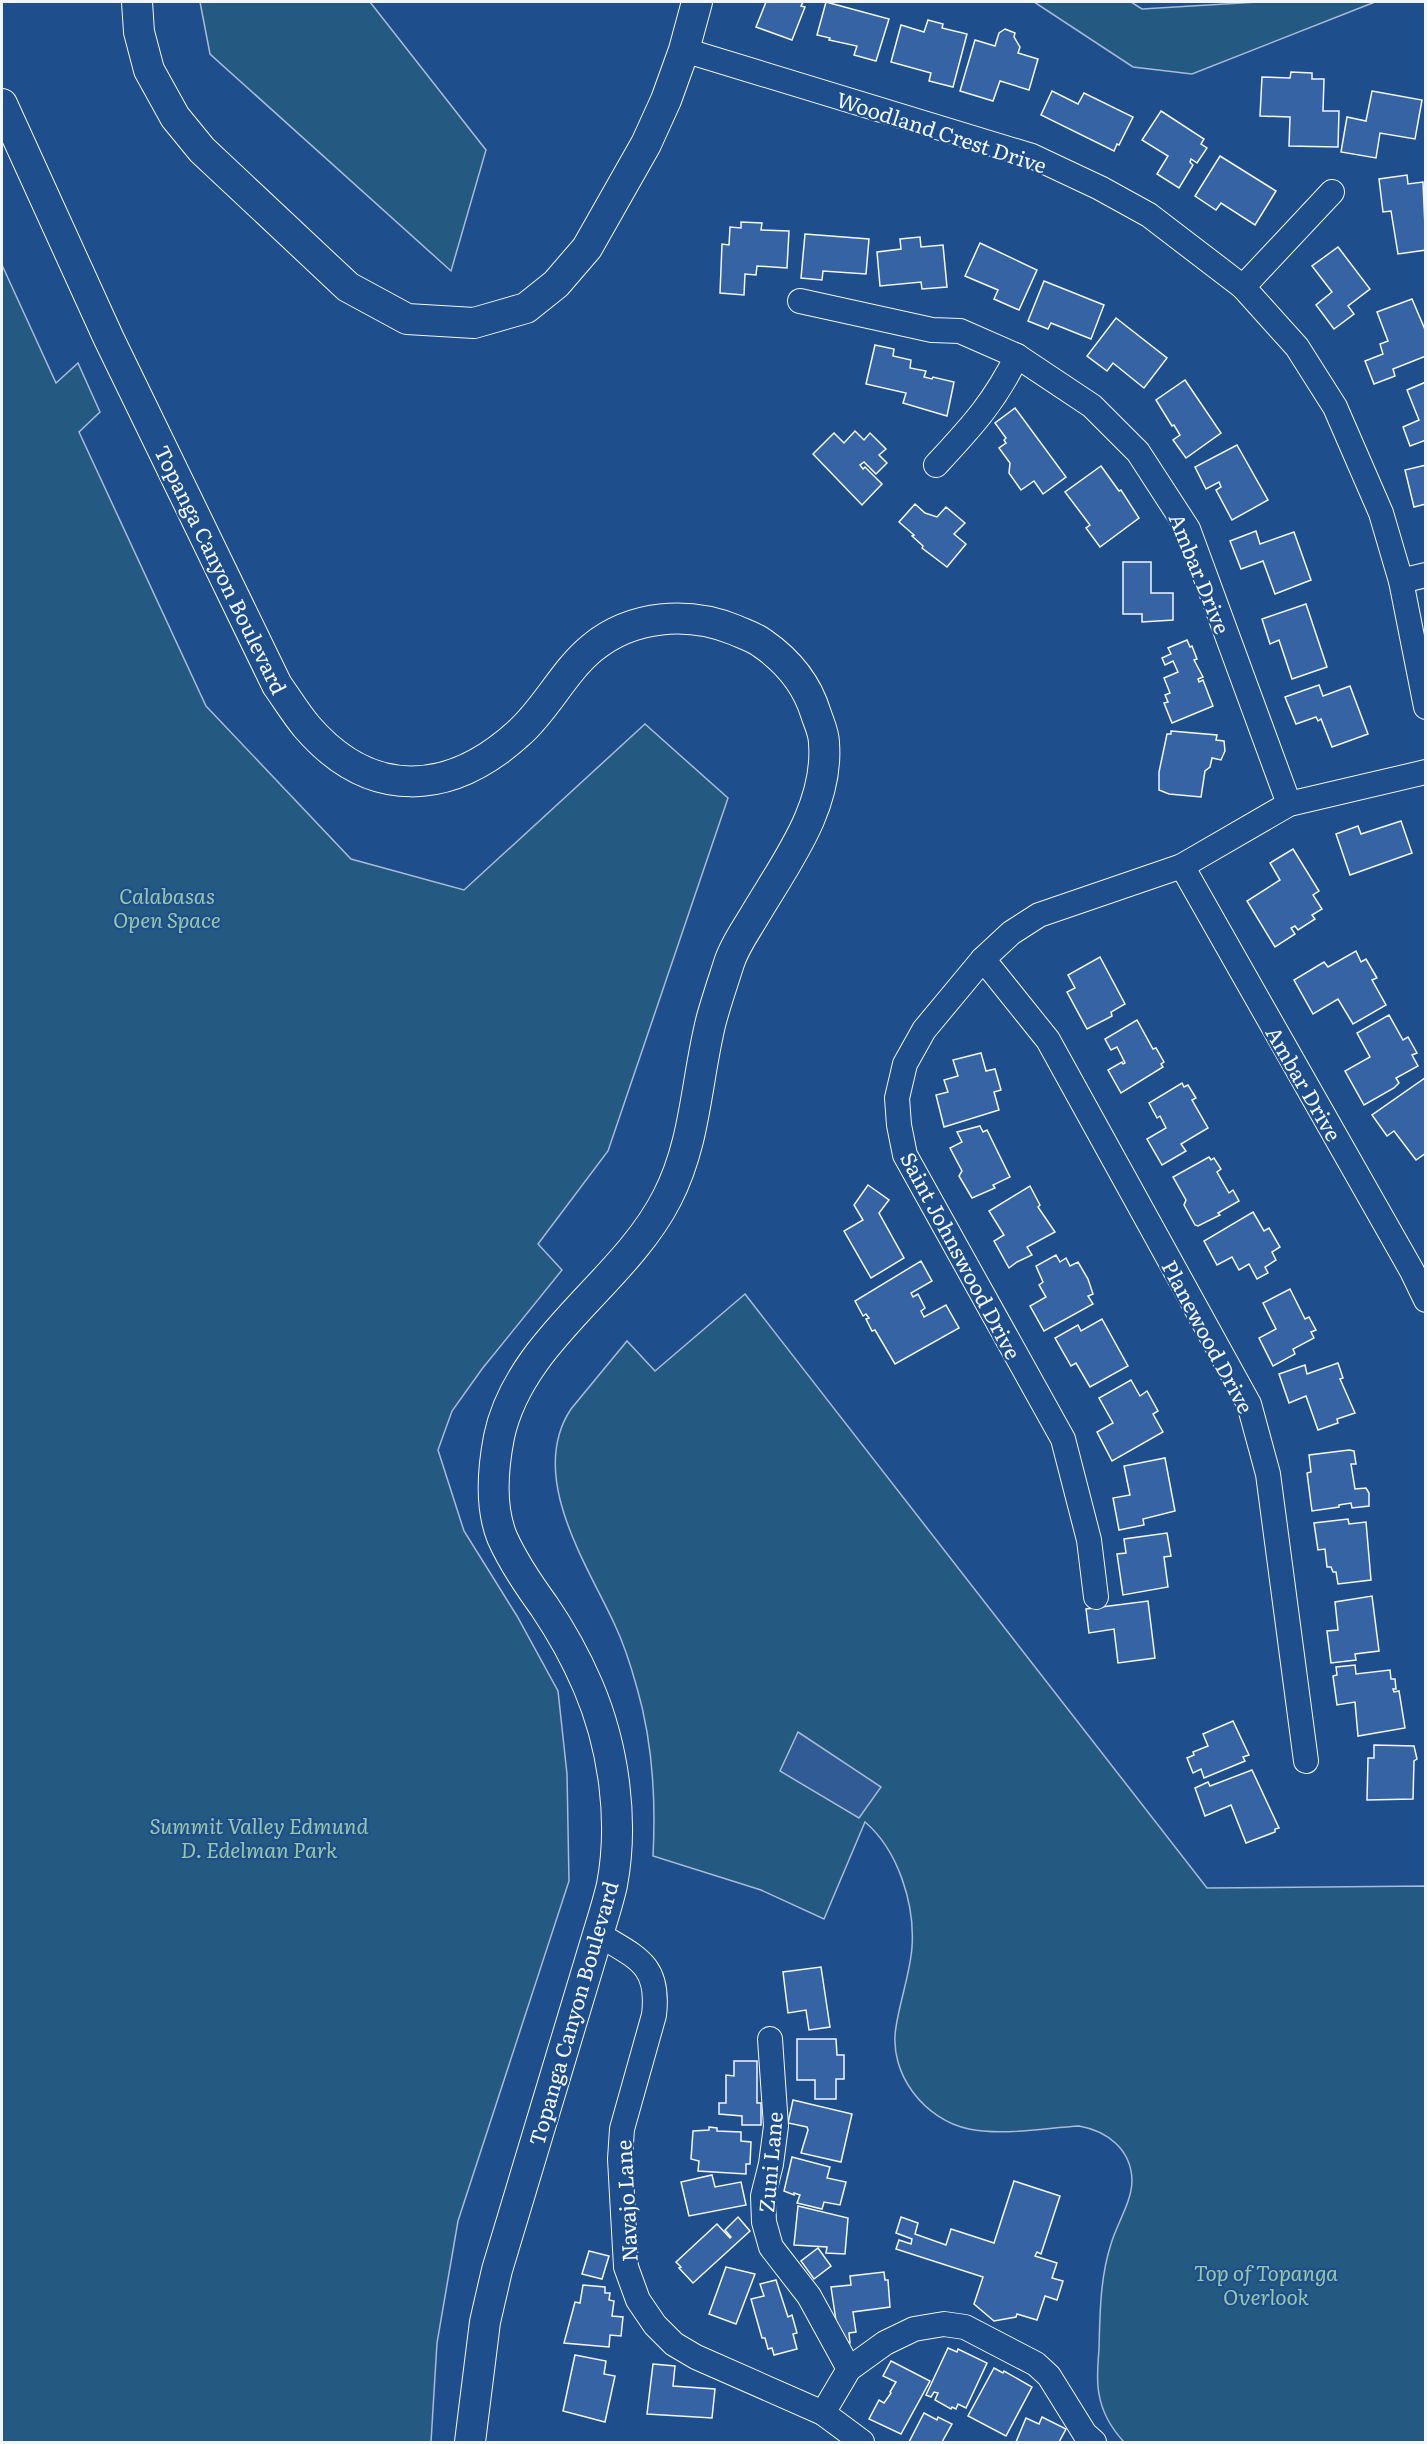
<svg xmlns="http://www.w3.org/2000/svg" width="1427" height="2444" viewBox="0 0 1427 2444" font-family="Literata,serif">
	<rect width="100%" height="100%" fill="#1f4e8c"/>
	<g fill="#245a82" stroke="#a8bbd7" stroke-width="1.5">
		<polygon points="200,2 370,2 486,150 451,271 210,54"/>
		<polygon points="1034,2 1131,2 1142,9 1258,2 1375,2 1192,74 1133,67"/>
		<polygon points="2,265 56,383 78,363 100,412 79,432 206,706 351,859 464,890 645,724 728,798 608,1151 538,1244 562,1270 482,1369 452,1411 438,1450 464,1531 517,1616 558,1691 567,1774 569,1881 458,2221 437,2343 431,2442 2,2442"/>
		<path d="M745,1294L1207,1888L1425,1886V2442H1124C1112,2429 1102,2412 1099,2394C1096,2379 1098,2364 1099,2349C1100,2313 1100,2278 1111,2244C1117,2223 1132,2202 1132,2180C1131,2149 1107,2131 1079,2126C1045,2128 1002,2136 969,2129C925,2120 888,2074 896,2027C900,2000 910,1974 912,1947C915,1904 898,1850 865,1822L824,1919L761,1890L653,1856C656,1799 653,1743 637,1688C631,1666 624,1644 614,1623C586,1563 527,1475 571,1409L627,1341L655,1371Z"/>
	</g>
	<polygon fill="#305b95" stroke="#a8bbd7" stroke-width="1.5" points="798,1732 881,1787 859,1818 780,1771"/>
	<g fill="#3563a3" stroke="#f2f6ff" stroke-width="1.5">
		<polygon points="766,2 803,2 801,6 805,7 792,40 756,27"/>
		<polygon points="826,2 889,19 876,61 854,55 857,46 829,40 830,38 817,35"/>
		<polygon points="928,20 943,24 942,28 967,34 953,87 929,81 931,73 891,62 901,25 924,32"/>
		<polygon points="1005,29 1015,33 1014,37 1020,47 1018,53 1038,59 1029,90 1000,81 993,101 960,91 975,40 995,46 999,33"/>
		<polygon points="1291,72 1312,73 1312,79 1324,79 1323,111 1339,111 1338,147 1289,146 1290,117 1260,116 1262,77 1290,78"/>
		<polygon points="1052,91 1078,104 1084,93 1133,117 1119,145 1117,144 1114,151 1041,115"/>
		<polygon points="1372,91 1422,100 1415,139 1380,133 1376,158 1341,152 1347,117 1366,121"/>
		<polygon points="1161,111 1204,139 1201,144 1207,148 1197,163 1191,159 1190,162 1193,165 1179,188 1157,174 1168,156 1142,140"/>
		<polygon points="1220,156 1276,191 1255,225 1221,203 1216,210 1195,196"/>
		<polygon points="1407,175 1408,184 1423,182 1426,250 1398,254 1391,211 1383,212 1379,179"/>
		<polygon points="741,222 762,223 761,230 789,231 787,268 757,266 756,275 745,274 744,295 720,293 722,244 729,245 730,227 741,228"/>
		<polygon points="805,234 869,239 866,274 823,271 822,280 801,278"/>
		<polygon points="920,237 921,247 943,245 947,287 922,289 921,282 880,286 877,252 901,249 900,239"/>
		<polygon points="980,243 1037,270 1019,310 994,299 998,290 965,276"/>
		<polygon points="1338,247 1370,289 1348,306 1354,314 1334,329 1316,305 1332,292 1312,266"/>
		<polygon points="1044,281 1104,305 1091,339 1051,323 1048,329 1028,321"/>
		<polygon points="1412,299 1426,332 1426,356 1393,369 1395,376 1374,384 1365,361 1383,354 1380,344 1388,341 1377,312"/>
		<polygon points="1116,318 1167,358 1144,388 1113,363 1107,371 1087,356"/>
		<polygon points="875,345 894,349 893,356 911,360 910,368 926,371 924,377 932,379 933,377 954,382 947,416 903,403 906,393 866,384"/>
		<polygon points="1185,380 1221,433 1186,458 1173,440 1180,435 1174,425 1172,426 1156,400"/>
		<polygon points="1426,382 1426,440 1410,446 1403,427 1419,420 1407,390"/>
		<polygon points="1015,408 1066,477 1043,494 1034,481 1021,490 1009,473 1010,463 999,448 1006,443 1004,440 1006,438 995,423"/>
		<polygon points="855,431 864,440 870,433 886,449 879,455 887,463 876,474 864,462 860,465 863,469 865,467 882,484 862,505 813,454 834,433 844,443"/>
		<polygon points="1237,445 1268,500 1232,520 1216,490 1221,487 1219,482 1206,489 1195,467"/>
		<polygon points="1426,465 1426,504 1414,507 1405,470"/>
		<polygon points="1101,466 1119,491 1121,490 1139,518 1100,547 1086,528 1090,525 1065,492"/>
		<polygon points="915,504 925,513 937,517 946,507 965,523 954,534 966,544 947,567 922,548 923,546 912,536 914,535 899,522"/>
		<polygon points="1256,531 1260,544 1294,532 1311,580 1275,594 1263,561 1241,569 1230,541"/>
		<polygon points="1123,562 1151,562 1151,593 1173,593 1173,620 1142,622 1142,614 1123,614"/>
		<polygon points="1306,604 1327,667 1292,679 1279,640 1270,644 1262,619"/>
		<polygon points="1187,640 1190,647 1192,646 1197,659 1194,660 1203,677 1198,679 1199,682 1203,680 1213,706 1172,723 1164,703 1168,702 1165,695 1170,693 1164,678 1178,672 1173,661 1165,665 1162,658 1171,654 1168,648"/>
		<polygon points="1319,685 1323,696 1350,686 1368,734 1332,747 1321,719 1318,721 1316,717 1296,724 1285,697"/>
		<polygon points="1171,731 1217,735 1216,740 1224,741 1225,751 1221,760 1212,758 1210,767 1205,771 1201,797 1169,794 1159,790 1159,772 1167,734 1171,734"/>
		<polygon points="1401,821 1412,853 1350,875 1336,834 1358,826 1361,834"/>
		<polygon points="1293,849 1319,891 1313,895 1322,909 1312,915 1315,919 1298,930 1295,926 1291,928 1295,934 1275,947 1247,901 1280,880 1270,863"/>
		<polygon points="1356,951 1361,962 1366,959 1377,978 1372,980 1386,1005 1353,1024 1338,999 1313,1014 1294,980 1324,962 1328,967"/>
		<polygon points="1100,957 1125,1004 1111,1012 1112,1016 1087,1029 1067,992 1075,988 1068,975"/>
		<polygon points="1389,1015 1403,1040 1408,1037 1417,1053 1412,1055 1418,1066 1396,1078 1399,1083 1394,1088 1364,1105 1345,1071 1370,1057 1357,1033"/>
		<polygon points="1137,1020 1153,1049 1156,1048 1164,1062 1161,1064 1163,1067 1121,1093 1108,1070 1122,1062 1123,1064 1125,1063 1117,1047 1111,1050 1105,1039"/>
		<polygon points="981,1053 986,1071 995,1069 1001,1090 994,1092 999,1110 944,1127 936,1095 948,1092 944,1080 958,1076 953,1060"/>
		<polygon points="1425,1078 1426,1153 1416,1160 1394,1131 1387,1136 1372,1115"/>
		<polygon points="1182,1083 1184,1087 1188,1085 1196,1098 1192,1100 1208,1128 1181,1144 1186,1151 1162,1165 1147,1139 1166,1128 1160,1116 1157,1118 1149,1103"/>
		<polygon points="980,1126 983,1132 987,1130 1010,1177 993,1185 995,1188 972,1198 959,1176 962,1171 950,1148 962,1142 957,1132"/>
		<polygon points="1209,1157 1211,1160 1214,1158 1221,1169 1217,1172 1229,1193 1233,1190 1239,1201 1218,1213 1220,1215 1198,1226 1195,1225 1184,1205 1186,1200 1173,1177"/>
		<polygon points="868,1185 889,1200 879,1213 904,1258 871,1278 844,1231 863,1220 854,1205"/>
		<polygon points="1030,1186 1040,1205 1038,1207 1055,1232 1027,1247 1032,1255 1017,1262 1009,1268 994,1241 1004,1235 989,1211"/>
		<polygon points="1253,1212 1264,1231 1269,1228 1280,1247 1272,1252 1276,1260 1265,1267 1268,1273 1257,1279 1249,1264 1239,1270 1232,1257 1217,1265 1204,1241"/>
		<polygon points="1056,1255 1060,1262 1066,1258 1070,1266 1078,1262 1088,1279 1093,1294 1088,1296 1093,1304 1044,1331 1030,1306 1046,1297 1039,1285 1043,1282 1036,1266"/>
		<polygon points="921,1261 932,1281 911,1293 913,1297 918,1294 925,1308 921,1311 924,1317 946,1305 959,1328 895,1364 875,1330 872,1331 866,1319 869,1318 866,1314 863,1316 855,1301"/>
		<polygon points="1290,1289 1305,1319 1309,1317 1316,1330 1311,1332 1314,1338 1293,1349 1295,1354 1273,1366 1259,1338 1276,1329 1263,1303"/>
		<polygon points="1102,1319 1128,1366 1090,1387 1076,1363 1071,1366 1055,1338 1078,1325 1081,1331"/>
		<polygon points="1338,1363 1343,1378 1340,1379 1355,1413 1337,1419 1338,1423 1318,1430 1306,1396 1289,1403 1279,1374 1305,1365 1307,1374"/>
		<polygon points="1131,1380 1140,1396 1147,1391 1158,1411 1153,1414 1163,1432 1112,1461 1097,1432 1113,1423 1099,1398"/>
		<polygon points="1349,1450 1354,1451 1356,1464 1351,1464 1355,1489 1366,1488 1369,1493 1369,1506 1352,1508 1351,1503 1339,1505 1339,1507 1312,1511 1307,1473 1311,1472 1309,1455"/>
		<polygon points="1165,1458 1175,1511 1143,1519 1144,1525 1119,1530 1113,1498 1130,1495 1124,1466"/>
		<polygon points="1348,1519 1349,1524 1366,1522 1371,1580 1338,1584 1336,1572 1333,1572 1331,1567 1327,1567 1325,1549 1318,1550 1314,1523"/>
		<polygon points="1167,1533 1171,1556 1164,1557 1168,1587 1123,1595 1117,1554 1126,1553 1124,1539"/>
		<polygon points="1372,1596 1379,1651 1355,1654 1356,1660 1331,1663 1327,1631 1338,1630 1335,1602"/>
		<polygon points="1148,1601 1155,1658 1118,1663 1114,1629 1089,1633 1086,1609"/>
		<polygon points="1355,1665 1356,1674 1390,1670 1391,1679 1395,1679 1396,1689 1393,1689 1394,1692 1399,1691 1405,1728 1358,1736 1355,1702 1337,1705 1333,1676 1337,1675 1336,1667"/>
		<polygon points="1233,1721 1249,1755 1243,1757 1245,1761 1204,1778 1201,1769 1193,1773 1187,1758 1194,1755 1193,1752 1208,1746 1203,1734"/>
		<polygon points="1374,1745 1414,1746 1417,1759 1414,1761 1413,1799 1367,1800 1368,1758 1374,1758"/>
		<polygon points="1252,1770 1279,1828 1275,1829 1275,1832 1246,1843 1231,1805 1205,1816 1195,1788 1208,1782 1210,1786"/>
		<polygon points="821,1967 830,2027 809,2030 806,2010 788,2013 783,1972"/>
		<polygon points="797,2039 836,2039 837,2055 844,2055 844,2079 836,2079 836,2099 815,2099 815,2080 797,2080"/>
		<polygon points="734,2061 757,2061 757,2103 761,2103 761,2125 742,2125 742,2116 719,2114 719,2103 726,2103 726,2075 734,2076"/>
		<polygon points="793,2100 852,2114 841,2162 801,2153 808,2130 807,2127 788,2123"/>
		<polygon points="709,2127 717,2128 717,2131 741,2132 741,2141 751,2142 750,2164 746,2164 746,2174 698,2171 699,2161 691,2159 693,2131 709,2130"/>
		<polygon points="792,2157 830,2167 827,2178 846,2182 840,2205 824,2202 822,2209 797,2203 800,2195 794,2193 794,2195 784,2191"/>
		<polygon points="712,2175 715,2187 741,2182 746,2205 689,2216 681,2182"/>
		<polygon points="1014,2181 1060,2196 1041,2254 1037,2252 1035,2256 1057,2263 1052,2278 1063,2281 1057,2300 1045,2296 1037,2320 1017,2314 1016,2317 994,2321 974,2304 983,2277 896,2249 899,2240 911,2244 912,2239 896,2233 901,2217 918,2223 915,2234 946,2245 951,2229 994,2243"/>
		<polygon points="798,2206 848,2218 845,2254 826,2253 827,2247 794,2245"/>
		<polygon points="738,2217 750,2231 693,2283 679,2268 681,2267 676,2262 717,2224 730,2238 731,2237 725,2230"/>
		<polygon points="818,2248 831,2266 814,2279 801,2261"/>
		<polygon points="589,2251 609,2256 602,2279 582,2274"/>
		<polygon points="726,2267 755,2274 736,2324 709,2314"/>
		<polygon points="884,2272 885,2280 888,2280 890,2307 853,2312 856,2332 849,2333 850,2343 845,2344 843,2333 838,2334 831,2287 851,2285 850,2276"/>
		<polygon points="776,2280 788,2317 792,2315 797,2333 793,2334 797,2349 774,2355 772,2348 768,2349 765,2338 762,2338 751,2299 764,2296 760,2284"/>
		<polygon points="583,2285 605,2287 605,2293 610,2293 609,2300 614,2301 612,2316 623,2317 621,2336 610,2335 609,2347 564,2343 575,2302 580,2303"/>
		<polygon points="948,2348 957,2352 958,2349 987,2363 966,2408 958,2404 956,2409 952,2407 951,2409 935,2400 938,2393 934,2392 931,2397 926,2395"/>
		<polygon points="575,2355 606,2361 604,2374 615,2376 605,2422 563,2411"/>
		<polygon points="891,2361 930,2381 901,2434 869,2419 879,2400 884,2403 891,2393 890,2392 896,2382 883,2376"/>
		<polygon points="653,2364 675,2366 673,2386 715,2389 712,2418 647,2414"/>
		<polygon points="994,2368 1003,2373 1004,2371 1032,2387 1006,2436 968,2416"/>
		<polygon points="924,2413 937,2420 938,2417 952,2424 942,2442 909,2442"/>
		<polygon points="1042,2417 1066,2429 1059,2442 1016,2442 1026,2418 1039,2424"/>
	</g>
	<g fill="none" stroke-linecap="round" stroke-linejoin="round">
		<g stroke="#f2f6ff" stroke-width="26">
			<g id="minor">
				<polyline points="684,50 1032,156 1100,188 1149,215 1243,287 1297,347 1335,407 1381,513 1401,581 1426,707"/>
				<polyline points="1243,287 1332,192"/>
				<polyline points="800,301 932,330 960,331 1017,356 1092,406 1138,452 1188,529 1289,804"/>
				<path d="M936,465C971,427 994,403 1017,356"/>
				<polyline points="1401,581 1426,575"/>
				<polyline points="1182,866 1412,1271 1426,1300"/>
				<polyline points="983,959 1048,1040 1249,1404 1268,1474 1306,1761"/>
				<polyline points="1096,1597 1089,1540 1063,1439 905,1155 899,1125 897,1098 905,1064 924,1030 983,959 1011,933 1039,915 1182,866 1289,804 1426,772"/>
				<path d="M598,1934C637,1958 660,1964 654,2015L622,2129L620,2159L626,2267L638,2300L655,2325L674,2344L696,2357L823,2413L862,2442"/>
				<polyline points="770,2039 776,2126 771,2164 763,2196 764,2222 771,2247 809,2296 849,2369"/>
				<polyline points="823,2413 849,2369 885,2343 914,2329 944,2324 965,2327 1036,2364 1049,2376 1085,2434 1094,2442"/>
			</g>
		</g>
		<g stroke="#f2f6ff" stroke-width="32">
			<g id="major">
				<polyline points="137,2 139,32 149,70 175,117 202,150 348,287 407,319 474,323 526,308 556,284 587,248 646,144 666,100 684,50 697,2"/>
				<path d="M2,104L109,339L277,685C287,699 296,714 307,727C371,801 450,796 519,733C547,708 563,672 592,648C632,615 688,611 735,630C744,634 754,637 762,643C788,661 807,684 816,714C819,723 824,733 824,743C829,808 784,865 753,918C744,933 734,947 729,963C723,982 716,1002 711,1021C696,1081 696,1142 667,1198C624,1283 519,1340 499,1437C493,1468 490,1507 502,1537C513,1562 528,1584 544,1606C561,1631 576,1658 588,1686C614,1747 624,1821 612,1885C608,1902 603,1918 598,1934L497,2270L485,2322L470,2442"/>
			</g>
		</g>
		<use href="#minor" stroke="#1f4e8c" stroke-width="24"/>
		<use href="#major" stroke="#1f4e8c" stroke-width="30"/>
	</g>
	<g text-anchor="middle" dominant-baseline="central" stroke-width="4.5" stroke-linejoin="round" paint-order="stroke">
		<g font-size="21" fill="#f2f6ff" stroke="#1f4e8c">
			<text transform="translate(942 131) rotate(18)">Woodland Crest Drive</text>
			<text transform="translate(222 569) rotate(64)">Topanga Canyon Boulevard</text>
			<text transform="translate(1201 573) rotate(68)">Ambar Drive</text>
			<text transform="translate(1305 1083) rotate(60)">Ambar Drive</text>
			<text transform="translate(962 1255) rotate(62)">Saint Johnswood Drive</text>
			<text transform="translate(1209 1336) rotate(62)">Planewood Drive</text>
			<text transform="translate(572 2013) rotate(-74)">Topanga Canyon Boulevard</text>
			<text transform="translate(769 2162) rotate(-85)">Zuni Lane</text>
			<text transform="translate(625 2201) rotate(-93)">Navajo Lane</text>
		</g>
		<g font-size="21" font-style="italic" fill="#97c8a6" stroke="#1f4e8c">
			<text x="167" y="894">Calabasas<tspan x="167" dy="24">Open Space</tspan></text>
			<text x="259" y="1824">Summit Valley Edmund<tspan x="259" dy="24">D. Edelman Park</tspan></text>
			<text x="1266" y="2271">Top of Topanga<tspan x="1266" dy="24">Overlook</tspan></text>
		</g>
	</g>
	<rect width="1427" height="2444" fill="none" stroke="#f2f6ff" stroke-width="6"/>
</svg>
